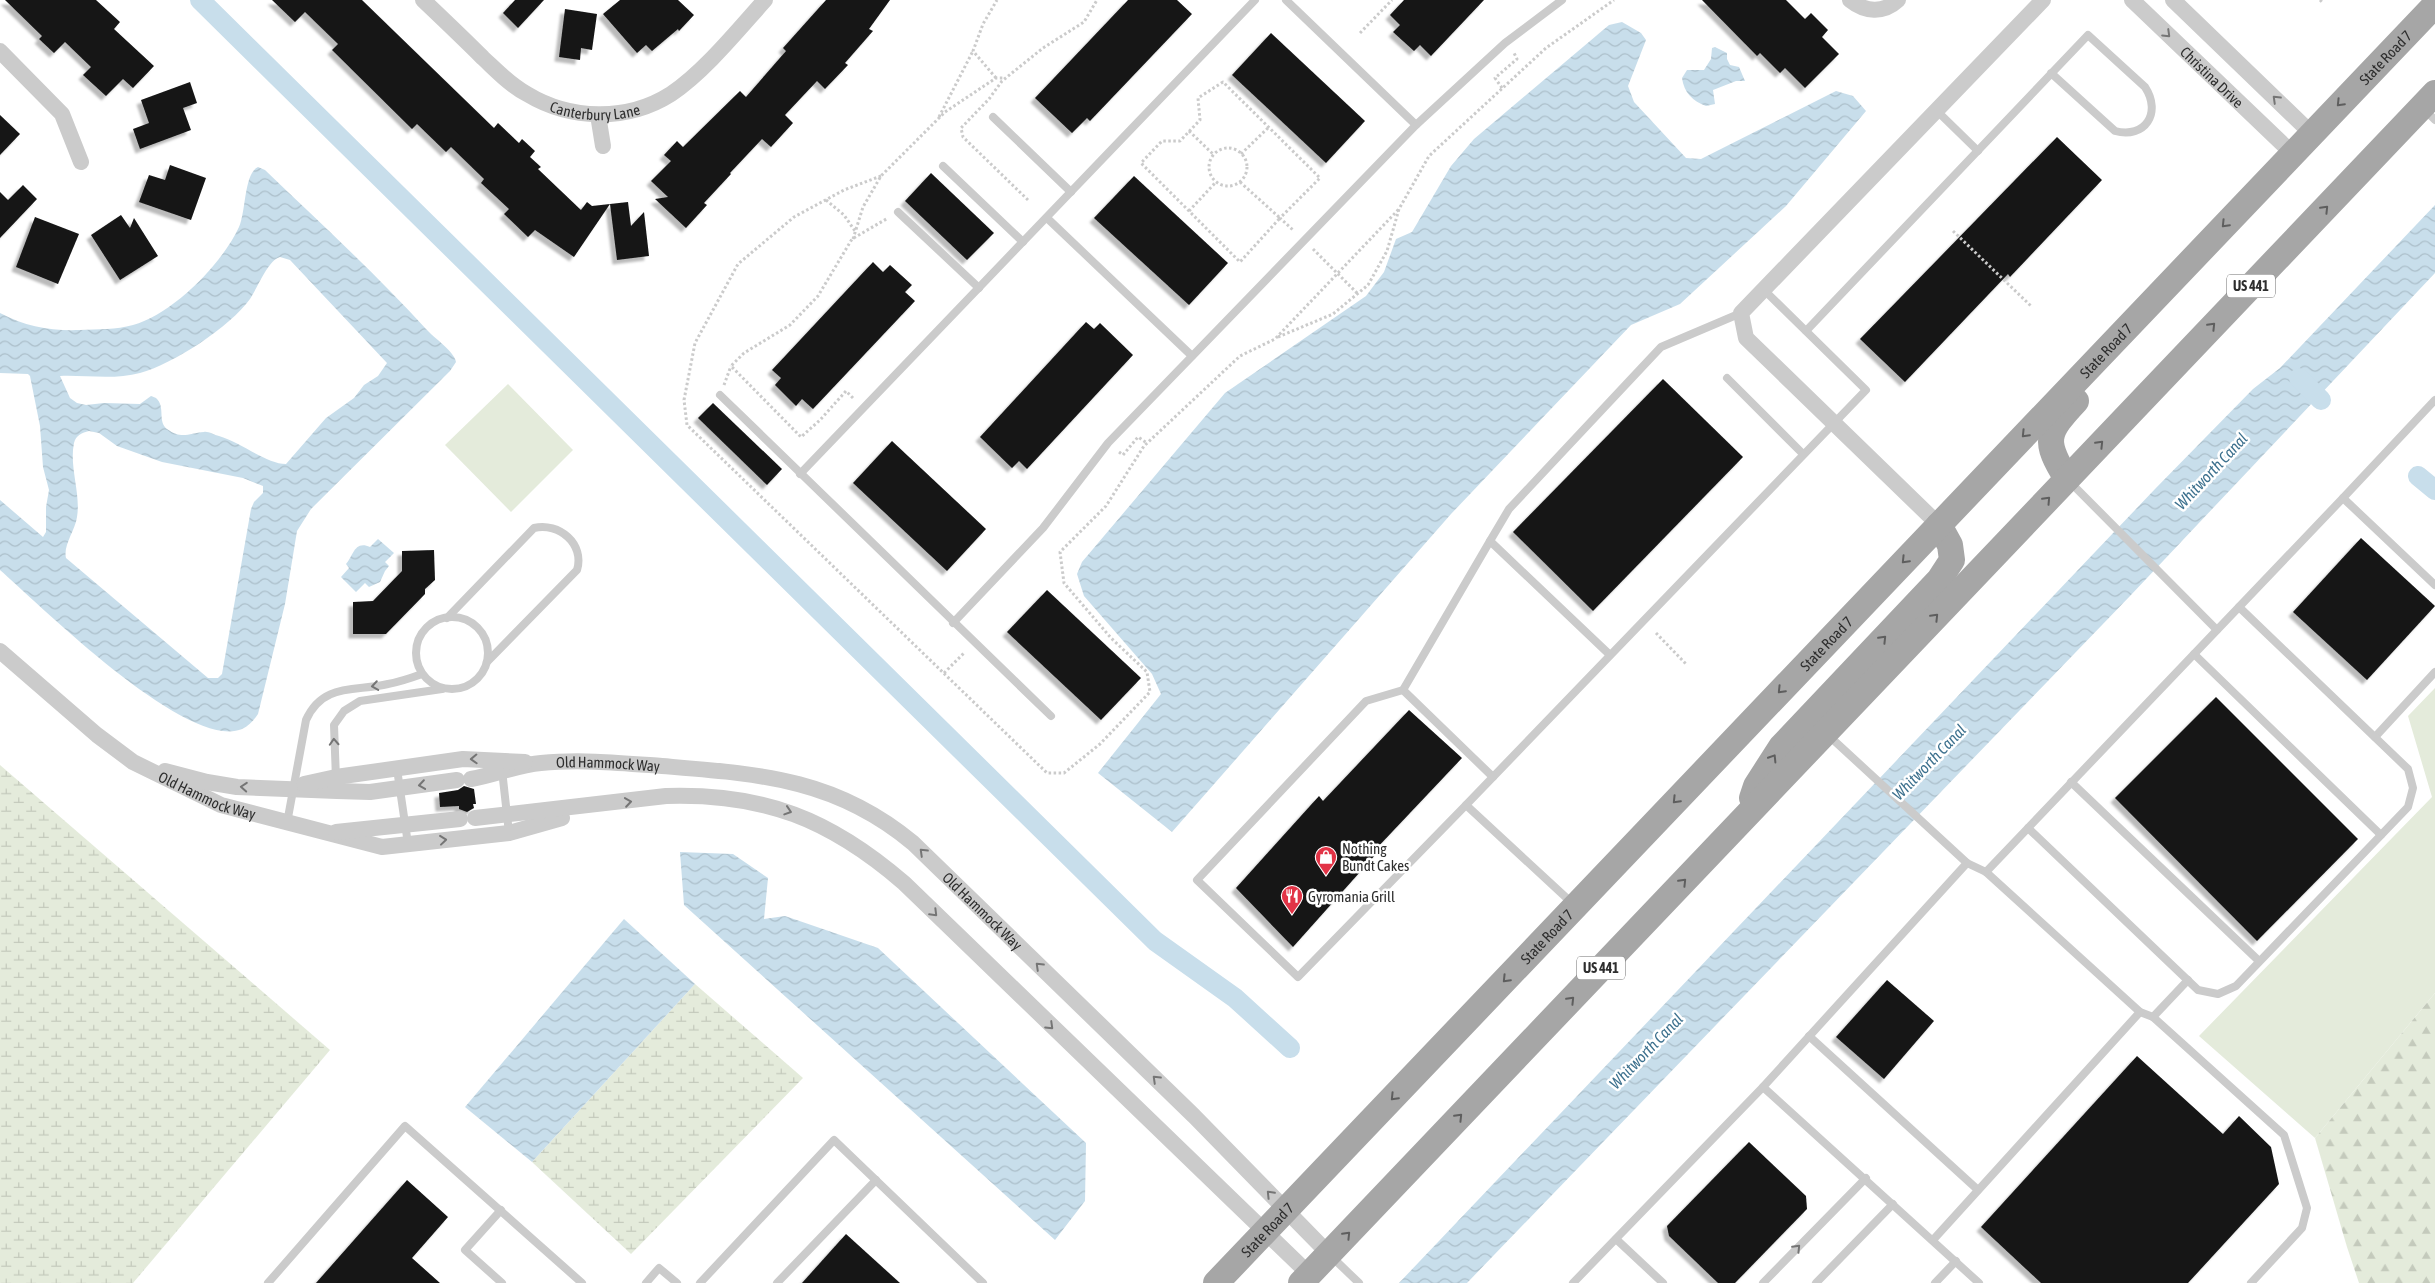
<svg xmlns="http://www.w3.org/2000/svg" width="2435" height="1283" viewBox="0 0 2435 1283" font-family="'Asap Condensed',sans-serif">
	<defs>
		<pattern id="forest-firs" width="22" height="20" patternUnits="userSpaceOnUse" patternTransform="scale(1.25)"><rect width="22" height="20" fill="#e4ebdb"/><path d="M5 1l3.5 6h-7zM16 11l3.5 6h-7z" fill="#c4cabc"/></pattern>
		<pattern id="wetland-marsh" width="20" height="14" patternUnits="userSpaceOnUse" patternTransform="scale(1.25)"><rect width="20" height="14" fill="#e4ebdb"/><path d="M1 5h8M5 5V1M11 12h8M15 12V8" fill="none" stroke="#c4cabc"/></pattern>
		<pattern id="water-waves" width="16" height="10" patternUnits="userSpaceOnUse" patternTransform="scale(1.25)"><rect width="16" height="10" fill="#c8deeb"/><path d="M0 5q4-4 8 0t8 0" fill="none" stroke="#acbfca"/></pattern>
		<filter id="shadow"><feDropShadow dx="-4.5" dy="4.5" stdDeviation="1" flood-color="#0004"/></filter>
	</defs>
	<rect width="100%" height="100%" fill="#fff"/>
	<g fill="#e4ebdb">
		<polygon points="508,384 573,450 511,512 445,445"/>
		<polygon points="2435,688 2435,993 2315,1138 2199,1036 2432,797 2408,716"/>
	</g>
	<polygon fill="url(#forest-firs)" points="2435,993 2435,1283 2359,1283 2347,1247 2315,1138"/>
	<g fill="url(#wetland-marsh)">
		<polygon points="0,765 330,1050 133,1283 0,1283"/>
		<polygon points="695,984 803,1078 631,1254 532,1162"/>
	</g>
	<g fill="url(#water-waves)" fill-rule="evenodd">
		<polygon points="1622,22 1641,33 1646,40 1628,86 1634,102 1686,158 1701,159 1836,91 1853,96 1866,111 1786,206 1680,304 1631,325 1451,514 1172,832 1098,773 1161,694 1152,674 1084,596 1077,574 1082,562 1225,393 1366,296 1384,272 1396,239 1412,232 1451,166 1474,139 1609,25"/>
		<path d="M1715,47L1727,53V59L1730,65L1739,67L1745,81H1736L1713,90L1715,104L1706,106C1693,101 1684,93 1682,78L1687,70H1704L1711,59L1712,48Z"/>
		<path d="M258,167L265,170C319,222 375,273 426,329C433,337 455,352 456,362L450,371L311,509L297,531L285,604L258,714C254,720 249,726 242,729C188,752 40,605 0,570V500L43,537L46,532V507L49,490L43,467L40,426L30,376L28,374L0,373V313C26,327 51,331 80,330C98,329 116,330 133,325C173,314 222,264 239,227C246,212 244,173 258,167ZM280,257L290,260L387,363L378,376L364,385L354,398L326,418L286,464C267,464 240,442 219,436C214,435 208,431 204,432C189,433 182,440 167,429C157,421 166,407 156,398L151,396L140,404L104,403L86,405L77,403L70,398L60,376C85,375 115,380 140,373C173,364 230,327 250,299C257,289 268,260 280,257ZM89,431L99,433L117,446L162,462L243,478L263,486V493L254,502L251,509L222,674L218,678H208L66,558C63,545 75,531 77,517C81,493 69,467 74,443C76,435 82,433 89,431Z"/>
		<polygon points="2435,205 2435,273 2130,596 1467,1283 1399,1283 2155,489 2253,389 2280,368"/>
		<path d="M378,539L394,553L385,562L389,566L385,571L380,582L369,587L365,583L356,592L341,577L349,568L346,564C353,557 354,540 370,547Z"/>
		<polygon points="680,852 733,854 768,878 764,919 785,916 878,948 1086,1143 1085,1201 1055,1240 684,905"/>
		<polygon points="624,919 695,984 532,1162 465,1107"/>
	</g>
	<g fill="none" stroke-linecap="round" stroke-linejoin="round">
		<g stroke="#c8deeb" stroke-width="20">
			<polyline points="200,0 1155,941 1235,998 1290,1048"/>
			<polyline points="2299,378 2321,400"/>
			<polyline points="2418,476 2435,490"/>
		</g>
	</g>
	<g fill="#151515" filter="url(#shadow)">
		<polygon points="5,0 96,0 120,22 114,29 154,66 133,88 123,79 106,96 83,75 91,67 65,42 54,53 39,39 42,36"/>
		<polygon points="272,0 362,0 494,128 498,123 519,143 522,139 535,151 530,157 541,167 538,169 581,210 587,202 592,206 628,202 631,226 644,212 649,256 617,260 610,204 574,257 535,230 528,237 504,214 509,209 481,183 484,179 451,147 446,152 417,124 412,129 332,50 338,44 305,12 295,22"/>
		<polygon points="515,0 544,0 518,28 503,13"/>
		<polygon points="620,0 678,0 694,15 679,31 678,29 652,51 646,45 637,53 603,14"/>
		<polygon points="826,0 890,0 869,29 873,31 845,63 848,65 825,89 817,81 785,115 793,123 771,147 762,139 730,173 731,174 704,203 707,205 686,228 655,199 668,197 651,181 671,161 664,155 677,141 683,147 740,91 746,97 786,51 783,48"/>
		<polygon points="1128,0 1177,0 1192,14 1090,121 1087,118 1072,133 1035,98"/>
		<polygon points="1404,0 1484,0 1431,56 1420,45 1414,51 1393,32 1400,25 1390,15"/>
		<polygon points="1702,0 1786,0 1805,19 1811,13 1828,30 1822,37 1839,54 1805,88 1785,68 1780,73 1760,53 1757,56"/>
		<polygon points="565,9 597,14 592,50 581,48 580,60 559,57"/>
		<polygon points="1271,33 1365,121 1326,163 1232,75"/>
		<polygon points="190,82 197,103 183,108 191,130 140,149 133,129 149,123 141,100"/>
		<polygon points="0,115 20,134 0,155"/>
		<polygon points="2057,137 2102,180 2010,277 2008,274 1905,382 1860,339"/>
		<polygon points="170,165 206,178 191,220 139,202 149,175 165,180"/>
		<polygon points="931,173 994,233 967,260 905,201"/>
		<polygon points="1134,176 1228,263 1189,305 1094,218"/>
		<polygon points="23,185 37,199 0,238 0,192 8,200"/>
		<polygon points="121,215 130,228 134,218 158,256 120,280 91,235"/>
		<polygon points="35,217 79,234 58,284 16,267"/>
		<polygon points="873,262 883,272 890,265 912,285 905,292 915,301 813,409 802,399 796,406 775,385 781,378 772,370"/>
		<polygon points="1086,322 1094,329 1100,323 1133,355 1027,469 1019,461 1012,468 980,437"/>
		<polygon points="1663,379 1743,457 1593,611 1513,532"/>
		<polygon points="713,403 782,469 767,485 698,418"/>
		<polygon points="892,441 986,529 947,571 853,483"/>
		<polygon points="2361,538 2435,606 2367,680 2293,612"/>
		<polygon points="434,550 435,580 425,589 425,594 386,634 353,634 353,602 373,601 402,571 402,551"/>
		<polygon points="1047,590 1141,678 1101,720 1007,632"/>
		<polygon points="2216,697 2358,839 2257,941 2115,798"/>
		<polygon points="1409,710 1462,758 1375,850 1377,853 1293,947 1236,888 1319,796 1323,801"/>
		<polygon points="464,786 474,789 476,804 473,804 474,808 467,812 459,809 459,806 440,807 439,793 458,790"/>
		<polygon points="1887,980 1934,1021 1884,1079 1836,1037"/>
		<polygon points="2137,1056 2223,1134 2239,1116 2271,1147 2279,1184 2188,1283 2041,1283 1981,1227"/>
		<polygon points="1749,1142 1806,1196 1807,1209 1735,1283 1718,1283 1669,1236 1667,1226"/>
		<polygon points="407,1180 448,1217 412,1258 440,1283 316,1283"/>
		<polygon points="846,1234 900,1283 802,1283"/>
	</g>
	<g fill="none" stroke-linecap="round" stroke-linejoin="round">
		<g stroke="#cbcbcb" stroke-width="3" stroke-dasharray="2.5 2.5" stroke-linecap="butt">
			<polyline points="2320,0 2323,3"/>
			<polyline points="1360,33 1392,0"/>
			<polyline points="996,78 973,51 983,24 997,0"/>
			<polyline points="1502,88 1495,78 1517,59 1514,53"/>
			<polyline points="939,117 973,51"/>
			<polyline points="1189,131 1214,155"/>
			<circle cx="1228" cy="167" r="19"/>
			<polyline points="1241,154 1269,127"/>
			<polyline points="881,176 844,190 794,217 738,264 695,343 684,400 687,425 1047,773 1064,773 1100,744 1150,692 1147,672 1111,638 1064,583 1060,552 1106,506 1144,446 1240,356 1275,339 1399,209"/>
			<polyline points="1240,182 1280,218 1240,262 1141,163 1162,141 1180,141 1200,120 1198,98 1223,82 1320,178 1280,218 1293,230"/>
			<polyline points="826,200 844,215 855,231"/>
			<polyline points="1028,200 963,137 961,128 989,99 1002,81 1043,48 1084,22 1097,0"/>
			<polyline points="1189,211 1216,182"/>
			<polyline points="1953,231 2031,306"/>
			<polyline points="853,239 863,207 881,176 945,112 996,78 1004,78"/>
			<polyline points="1313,249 1358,294"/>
			<polyline points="1278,337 1333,314 1368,285 1387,251 1399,209 1429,156 1546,48 1614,0"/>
			<polyline points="724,385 731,366"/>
			<polyline points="853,398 846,391 820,420 801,437 731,366 744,353 790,325 818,296 852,239 888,218"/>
			<polyline points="1119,452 1123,455 1138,437 1147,443"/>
			<polyline points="1656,633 1686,664"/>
			<polyline points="944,673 965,652"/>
		</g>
		<g stroke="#cbcbcb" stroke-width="8">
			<polyline points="1286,0 1416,125"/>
			<polyline points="1936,110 1978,151"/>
			<polyline points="2425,110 2435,120"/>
			<polyline points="993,117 1071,192"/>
			<polyline points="943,166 1023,242"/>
			<polyline points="898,212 979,288"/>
			<polyline points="1047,218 1192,356"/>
			<path d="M1806,331C1900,232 1994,133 2088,35L2145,87C2162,113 2145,139 2115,131L2051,73"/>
			<polyline points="1727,378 1803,454"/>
			<polyline points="720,395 1051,716"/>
			<polyline points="800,474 1255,0"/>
			<polyline points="2070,482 2217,630"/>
			<polyline points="2343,498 2435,400"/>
			<polyline points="1490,541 1509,509 1661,347 1741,313"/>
			<circle cx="452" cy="653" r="36"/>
			<path d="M447,618L534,528C559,522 585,544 577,570L487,662"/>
			<polyline points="953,623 1043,528 1108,443 1416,125 1505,43 1562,0"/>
			<polyline points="2194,654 2381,835"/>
			<polyline points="1403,690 1493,777"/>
			<polyline points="1828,735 1967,863 1986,872 2140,1012 2153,1017 2284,1135 2307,1208 2302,1228 2251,1283"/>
			<polyline points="2375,737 2435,672"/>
			<polyline points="397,769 408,844"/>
			<polyline points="502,770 509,833"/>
			<polyline points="336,779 334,725 344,711 360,701 442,689"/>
			<polyline points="2071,782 2259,961"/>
			<polyline points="1466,805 1298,977 1197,880 1366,701 1403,690 1490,541 1610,655"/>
			<path d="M287,823L306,720C323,682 356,692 388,684C399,682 411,678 422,674"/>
			<polyline points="2028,828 2198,990 2218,994 2236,986 2408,807 2413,788 2408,769 2239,607"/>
			<polyline points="1986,872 2343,498 2435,585"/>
			<polyline points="1572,903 1466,805 1866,390 1763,289"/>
			<polyline points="2153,1017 2188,980"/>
			<polyline points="1809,1036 1978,1190"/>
			<polyline points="1763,1087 1979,1283"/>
			<polyline points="501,1210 465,1250 502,1283"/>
			<polyline points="1616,1239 1663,1283"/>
			<polyline points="1933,1240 2140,1012"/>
			<polyline points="1332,1257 1359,1283"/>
			<polyline points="268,1283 405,1126 582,1283"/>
			<polyline points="646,1283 659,1268 677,1283"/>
			<polyline points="700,1283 834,1140 983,1283"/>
			<polyline points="777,1283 876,1180"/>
			<polyline points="1573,1283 1763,1087 1967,863"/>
			<polyline points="1763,1283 1866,1178"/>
			<polyline points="1816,1283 1893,1204"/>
			<polyline points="1935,1283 1956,1261"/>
		</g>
		<g stroke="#cbcbcb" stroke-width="16">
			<path id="s1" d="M423,0C443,19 463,38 483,58C497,71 510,85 527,94C570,120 627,122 671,94C704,72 738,30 765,0"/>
			<path d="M1850,0C1865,12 1883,14 1898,0"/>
			<path id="s2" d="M2132,0L2292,153"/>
			<polyline points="2173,0 2311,133"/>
			<polyline points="0,51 62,114 81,162"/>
			<polyline points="598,115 603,146"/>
			<polyline points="1939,525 1746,338 1741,313 2043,0"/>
			<path id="s3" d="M0,651L97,735L133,762L221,805L382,847L509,833L562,818"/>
			<polyline points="165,771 207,782 237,787 337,791 370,792 457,780"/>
			<path id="s4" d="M471,779C495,775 517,765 541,763C581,759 622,763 662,766C759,774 835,778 913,843L1194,1116L1329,1254"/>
			<polyline points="304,784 336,777 463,759 525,762"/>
			<path d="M475,818L666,796C764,793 830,819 904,883L1309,1274"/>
			<polyline points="336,832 460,819"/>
		</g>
		<g stroke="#a6a6a6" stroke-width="26">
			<path d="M2067,479C2043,441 2046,433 2076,401"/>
			<polyline points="1752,798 1756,786 1781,747 1939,580 1952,560 1950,545 1939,525"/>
			<path id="s5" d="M1216,1283L2435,5"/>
			<polyline points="1301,1283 2435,93"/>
		</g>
	</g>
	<defs><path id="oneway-chevron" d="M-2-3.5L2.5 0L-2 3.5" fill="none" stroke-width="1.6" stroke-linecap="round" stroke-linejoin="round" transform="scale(1.25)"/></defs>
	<g stroke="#757575">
		<use href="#oneway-chevron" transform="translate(2167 34) rotate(44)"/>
		<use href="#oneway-chevron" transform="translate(2276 99) rotate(-136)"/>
		<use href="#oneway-chevron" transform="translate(375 686) rotate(171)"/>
		<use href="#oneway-chevron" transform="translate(334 742) rotate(-93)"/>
		<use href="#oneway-chevron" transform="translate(474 759) rotate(178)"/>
		<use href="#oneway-chevron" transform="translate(422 785) rotate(172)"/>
		<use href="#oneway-chevron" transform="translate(244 787) rotate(-176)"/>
		<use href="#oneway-chevron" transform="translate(628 802) rotate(-8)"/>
		<use href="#oneway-chevron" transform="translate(788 811) rotate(18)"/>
		<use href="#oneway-chevron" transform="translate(443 840) rotate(-6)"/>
		<use href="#oneway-chevron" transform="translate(923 852) rotate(-136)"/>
		<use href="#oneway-chevron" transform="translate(934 913) rotate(45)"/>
		<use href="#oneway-chevron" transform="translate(1039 966) rotate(-136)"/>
		<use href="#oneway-chevron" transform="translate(1050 1026) rotate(44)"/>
		<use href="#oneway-chevron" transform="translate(1156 1079) rotate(-136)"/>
		<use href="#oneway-chevron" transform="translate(1270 1194) rotate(-134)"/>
		<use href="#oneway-chevron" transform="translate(1797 1248) rotate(-46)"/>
	</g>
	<g stroke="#5e5e5e">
		<use href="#oneway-chevron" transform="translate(2340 103) rotate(134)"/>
		<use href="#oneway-chevron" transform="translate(2325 209) rotate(-46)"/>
		<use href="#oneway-chevron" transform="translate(2225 224) rotate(134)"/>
		<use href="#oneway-chevron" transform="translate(2212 326) rotate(-46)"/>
		<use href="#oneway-chevron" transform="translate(2025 434) rotate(134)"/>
		<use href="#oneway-chevron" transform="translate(2100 444) rotate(-46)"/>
		<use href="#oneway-chevron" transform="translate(2047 500) rotate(-47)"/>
		<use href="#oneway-chevron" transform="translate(1905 560) rotate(134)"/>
		<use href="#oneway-chevron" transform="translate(1935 617) rotate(-46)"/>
		<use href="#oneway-chevron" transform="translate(1883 639) rotate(-46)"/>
		<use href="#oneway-chevron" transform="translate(1781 690) rotate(134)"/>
		<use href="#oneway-chevron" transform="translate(1773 758) rotate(-58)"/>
		<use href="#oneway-chevron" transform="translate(1676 800) rotate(134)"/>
		<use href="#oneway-chevron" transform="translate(1683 882) rotate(-46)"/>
		<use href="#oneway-chevron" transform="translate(1506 979) rotate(134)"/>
		<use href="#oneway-chevron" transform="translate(1571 1000) rotate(-46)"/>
		<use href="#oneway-chevron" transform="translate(1394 1097) rotate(134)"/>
		<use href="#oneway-chevron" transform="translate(1459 1117) rotate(-46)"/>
		<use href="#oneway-chevron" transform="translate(1347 1235) rotate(-46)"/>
	</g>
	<defs>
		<g id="shop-pin" transform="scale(1.125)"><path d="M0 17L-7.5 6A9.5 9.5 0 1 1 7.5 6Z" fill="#e23346" stroke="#fff"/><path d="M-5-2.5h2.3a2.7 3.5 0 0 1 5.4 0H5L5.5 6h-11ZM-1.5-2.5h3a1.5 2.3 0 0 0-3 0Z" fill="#fff"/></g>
		<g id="restaurant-pin" transform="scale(1.125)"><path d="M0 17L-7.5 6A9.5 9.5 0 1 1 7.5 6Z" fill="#e23346" stroke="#fff"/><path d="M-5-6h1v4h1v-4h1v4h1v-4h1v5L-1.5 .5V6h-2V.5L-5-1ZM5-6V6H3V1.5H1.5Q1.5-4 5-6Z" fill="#fff"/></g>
	</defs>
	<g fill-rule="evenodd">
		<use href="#shop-pin" x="1326" y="857"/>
		<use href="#restaurant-pin" x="1292" y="896"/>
	</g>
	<g text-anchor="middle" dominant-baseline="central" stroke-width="5" stroke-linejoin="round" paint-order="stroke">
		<g fill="#fff" stroke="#6d6d6d" stroke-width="1">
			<rect x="2227" y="274.5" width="48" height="23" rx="4"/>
			<rect x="1577" y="956.5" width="48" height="23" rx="4"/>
		</g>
		<g font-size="14" font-weight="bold" fill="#2e2e2e">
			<text x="2251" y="286">US 441</text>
			<text x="1601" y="968">US 441</text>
		</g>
		<g font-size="15" fill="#2e2e2e" stroke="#fff">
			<text stroke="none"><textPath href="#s5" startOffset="1694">State Road 7</textPath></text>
			<text stroke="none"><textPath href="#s2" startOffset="111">Christina Drive</textPath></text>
			<text stroke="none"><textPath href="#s1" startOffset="212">Canterbury Lane</textPath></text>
			<text stroke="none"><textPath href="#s5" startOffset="1289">State Road 7</textPath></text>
			<text stroke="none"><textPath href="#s5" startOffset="884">State Road 7</textPath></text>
			<text stroke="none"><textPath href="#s4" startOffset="139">Old Hammock Way</textPath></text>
			<text stroke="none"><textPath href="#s3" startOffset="255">Old Hammock Way</textPath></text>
			<text stroke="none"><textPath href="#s4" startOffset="558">Old Hammock Way</textPath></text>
			<text stroke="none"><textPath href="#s5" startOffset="479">State Road 7</textPath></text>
			<text stroke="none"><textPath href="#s5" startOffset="74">State Road 7</textPath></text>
		</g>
		<g font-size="15" fill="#2e2e2e" stroke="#fff" text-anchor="start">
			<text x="1342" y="848">Nothing<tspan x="1342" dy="17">Bundt Cakes</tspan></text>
			<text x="1308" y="896">Gyromania Grill</text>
		</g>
		<g font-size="16" font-style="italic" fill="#3d718e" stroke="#fff">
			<text transform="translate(2211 471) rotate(-47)">Whitworth Canal</text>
			<text transform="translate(1929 762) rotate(-46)">Whitworth Canal</text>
			<text transform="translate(1646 1051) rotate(-46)">Whitworth Canal</text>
		</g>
	</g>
</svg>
